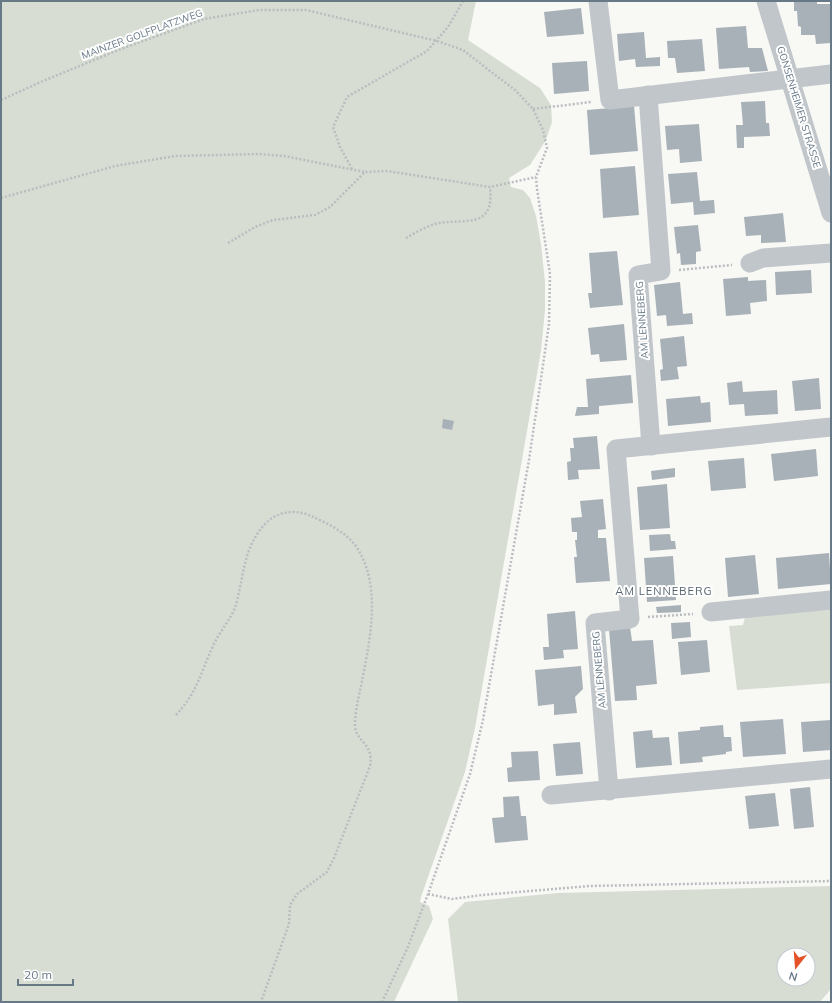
<svg xmlns="http://www.w3.org/2000/svg" width="832" height="1003" viewBox="0 0 832 1003" font-family="Mulish,sans-serif">
	<rect width="100%" height="100%" fill="#f8f8f5"/>
	<g fill="#d8ddd4" fill-rule="evenodd">
		<polygon points="1,1 476,1 468,40 540,88 551,105 552,122 546,140 530,165 509,178 511,187 523,190 530,198 536,216 541,244 545,282 545,310 541,351 475,728 465,772 421,897 420,902 429,906 433,919 394,1002 1,1002"/>
		<polygon points="831,605 831,683 737,690 729,626 743,625 745,617"/>
		<path d="M831,886V989L820,1002H458L448,919L465,902L558,893ZM784,955H808V979H784Z"/>
	</g>
	<g fill="#a8b1b7">
		<polygon points="794,1 817,1 817,4 830,4 831,43 816,44 815,35 801,35 801,27 798,26 797,11 794,11"/>
		<polygon points="581,8 584,34 547,37 544,12"/>
		<polygon points="746,26 748,48 762,48 768,71 750,72 749,67 719,69 716,28"/>
		<polygon points="644,32 646,58 660,57 660,66 636,67 635,59 619,61 617,34"/>
		<polygon points="702,39 705,71 677,73 675,58 668,58 667,41"/>
		<polygon points="587,61 589,91 554,94 552,63"/>
		<polygon points="765,101 766,123 769,123 770,136 744,137 744,148 737,148 736,125 743,125 741,102"/>
		<polygon points="634,106 638,151 590,155 587,110"/>
		<polygon points="699,124 702,161 680,163 679,149 667,150 665,126"/>
		<polygon points="635,166 639,215 603,218 600,169"/>
		<polygon points="697,172 700,201 714,200 715,213 694,215 693,202 671,204 668,174"/>
		<polygon points="783,213 786,242 761,243 761,235 746,236 744,217"/>
		<polygon points="698,225 701,251 696,252 696,264 681,265 680,253 677,254 674,227"/>
		<polygon points="617,251 623,305 590,308 588,293 592,293 589,253"/>
		<polygon points="811,270 812,293 776,295 775,272"/>
		<polygon points="748,277 748,281 766,280 767,301 750,303 751,314 726,316 723,279"/>
		<polygon points="680,282 683,314 692,313 693,324 667,326 666,315 657,316 654,285"/>
		<polygon points="624,324 627,360 600,362 599,354 591,355 588,328"/>
		<polygon points="684,336 687,366 677,367 679,379 661,381 660,370 663,369 660,339"/>
		<polygon points="631,375 633,403 599,406 599,414 575,416 577,407 588,407 586,379"/>
		<polygon points="819,378 821,409 795,411 792,381"/>
		<polygon points="742,381 743,392 777,390 778,414 745,416 744,404 729,405 727,383"/>
		<polygon points="700,396 701,403 710,402 711,422 668,426 666,399"/>
		<polygon points="443,419 454,421 452,430 442,428"/>
		<polygon points="597,436 600,469 578,470 579,479 568,480 567,462 571,461 570,448 574,448 573,438"/>
		<polygon points="816,449 818,476 774,481 771,454"/>
		<polygon points="744,458 746,488 711,491 708,461"/>
		<polygon points="675,468 675,477 652,480 651,471"/>
		<polygon points="667,484 670,528 640,530 637,487"/>
		<polygon points="603,499 606,529 598,530 598,538 606,538 610,581 576,583 574,557 577,557 575,540 577,540 577,532 572,532 571,518 582,517 580,501"/>
		<polygon points="670,534 671,541 675,541 676,549 650,551 649,535"/>
		<polygon points="829,553 831,584 778,589 776,558"/>
		<polygon points="755,555 759,594 728,597 725,558"/>
		<polygon points="673,556 676,600 647,602 644,558"/>
		<polygon points="681,605 681,612 657,613 656,607"/>
		<polygon points="575,611 578,649 563,650 564,658 544,660 543,647 549,647 547,614"/>
		<polygon points="690,622 691,637 672,639 671,623"/>
		<polygon points="630,627 632,641 653,640 657,684 636,686 637,700 615,701 609,629"/>
		<polygon points="707,640 710,672 681,675 678,642"/>
		<polygon points="581,666 583,689 575,697 577,713 554,715 554,704 538,706 535,670"/>
		<polygon points="783,719 786,754 743,757 740,722"/>
		<polygon points="831,720 831,750 803,752 801,722"/>
		<polygon points="723,725 724,737 731,737 732,751 726,752 726,754 702,757 703,762 680,764 678,732 700,730 700,727"/>
		<polygon points="652,730 653,738 669,737 672,765 636,768 633,732"/>
		<polygon points="580,742 583,774 556,776 553,744"/>
		<polygon points="538,751 540,780 508,782 507,768 512,767 511,752"/>
		<polygon points="810,787 814,827 794,829 790,789"/>
		<polygon points="775,793 779,826 749,829 745,796"/>
		<polygon points="519,796 521,816 526,816 528,840 495,843 492,818 504,817 503,797"/>
	</g>
	<g fill="none" stroke-linecap="round" stroke-linejoin="round">
		<g stroke="#b9bdc0" stroke-width="2.5" stroke-dasharray="2 2" stroke-linecap="butt">
			<polyline points="1,100 43,81 121,49 204,19 259,10 306,10 437,41 463,50 490,71 515,90 533,109 543,130 547,148 536,177 537,189 550,274 549,324 529,460 483,720 470,774 428,894 407,949 382,1002"/>
			<polyline points="533,109 591,102"/>
			<polyline points="352,169 340,147 333,127 347,97 427,51 448,27 463,1"/>
			<polyline points="1,198 115,166 175,156 259,154 284,156 365,172"/>
			<path d="M406,238C415,233 425,227 435,224C462,217 495,232 490,187"/>
			<polyline points="228,243 255,227 273,220 315,215 330,207 365,172 387,171 490,187 536,177"/>
			<polyline points="679,270 732,265"/>
			<polyline points="648,617 693,614"/>
			<path d="M176,715C198,691 200,674 213,646C220,630 233,618 237,601C244,573 244,546 266,523C278,511 296,509 311,516C327,523 350,534 359,551C381,589 370,640 362,681C359,696 355,710 355,726C356,742 374,743 370,766L334,858L327,872L297,894L290,905L289,924L261,1002"/>
			<polyline points="428,894 452,899 482,895 590,886 831,881"/>
		</g>
		<g stroke="#c1c6ca" stroke-width="19">
			<polyline points="598,1 610,100 831,74"/>
			<polyline points="766,1 831,213"/>
			<polyline points="648,95 661,271 638,275 651,446"/>
			<polyline points="750,263 763,258 831,253"/>
			<polyline points="711,612 831,600"/>
			<polyline points="609,791 595,623 630,619 616,449 831,427"/>
			<polyline points="551,795 831,769"/>
		</g>
	</g>
	<g text-anchor="middle" dominant-baseline="central" stroke-width="4" stroke-linejoin="round" paint-order="stroke">
		<g font-size="10" fill="#677987" stroke="#fff">
			<text transform="translate(142 34) rotate(-20)">MAINZER GOLFPLATZWEG</text>
			<text transform="translate(799 107) rotate(73)">GONSENHEIMER STRASSE</text>
			<text transform="translate(642 320) rotate(-94)">AM LENNEBERG</text>
			<text transform="translate(599 670) rotate(-95)">AM LENNEBERG</text>
		</g>
		<g font-size="11" letter-spacing="1" fill="#55626c" stroke="#fff">
			<text x="664" y="591">AM LENNEBERG</text>
		</g>
	</g>
	<rect width="832" height="1003" fill="none" stroke="#677987" stroke-width="4"/>
	<g transform="translate(796 967) rotate(197)"><circle r="19" fill="#ffffff" stroke="#c2c9cf"/>
	<path d="M0-3L7 15L0 10L-7 15Z" fill="#e55228"/>
	<text y="-6" font-size="11" font-weight="bold" text-anchor="middle" fill="#677987">N</text>
	</g>
	<path d="M18 979v6h55v-6" fill="none" stroke="#677987" stroke-width="2"/>
	<text x="24" y="979" font-size="12" fill="#677987" stroke="#ffffff" stroke-width="3" paint-order="stroke">20 m</text>
</svg>
